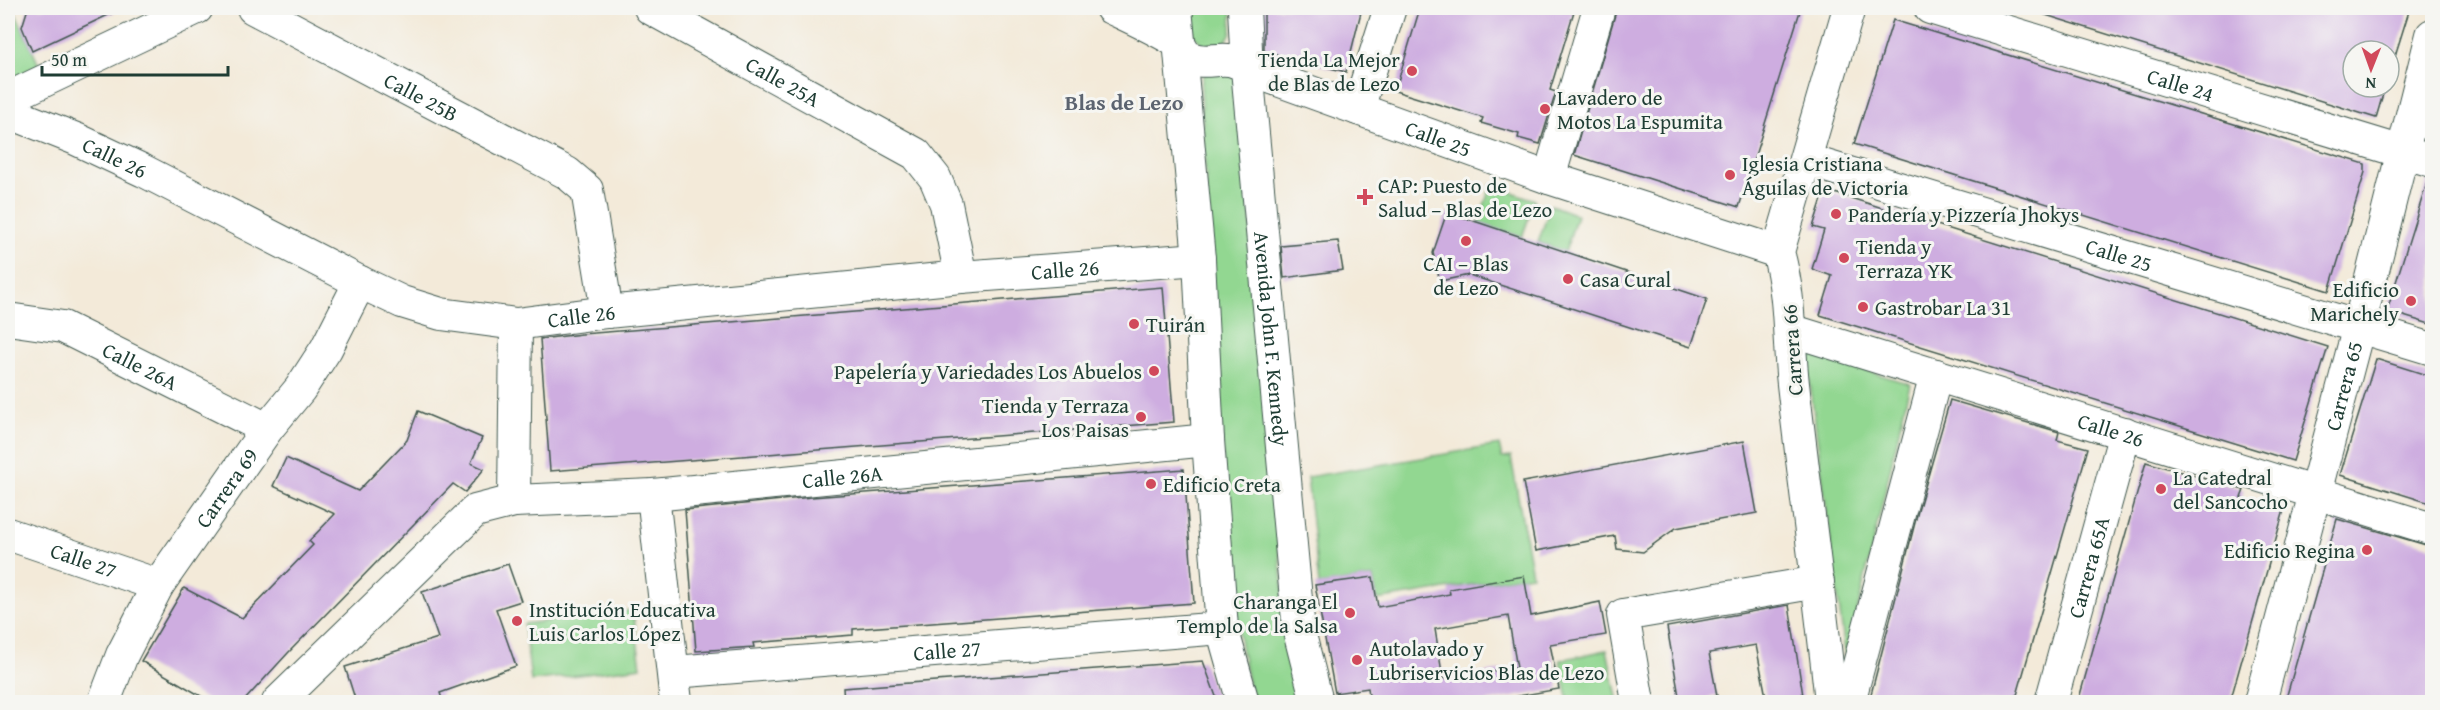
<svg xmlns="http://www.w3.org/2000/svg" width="2440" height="710" viewBox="0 0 2440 710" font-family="'Gentium Book Plus',serif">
	<rect width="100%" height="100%" fill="#f6f6f2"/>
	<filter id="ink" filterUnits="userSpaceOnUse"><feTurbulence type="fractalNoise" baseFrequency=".0167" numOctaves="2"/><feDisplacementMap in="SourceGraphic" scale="12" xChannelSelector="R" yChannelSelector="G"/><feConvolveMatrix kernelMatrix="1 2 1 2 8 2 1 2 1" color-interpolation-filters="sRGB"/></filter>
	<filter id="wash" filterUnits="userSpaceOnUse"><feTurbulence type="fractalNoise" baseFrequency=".008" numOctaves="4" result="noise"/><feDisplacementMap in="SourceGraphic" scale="24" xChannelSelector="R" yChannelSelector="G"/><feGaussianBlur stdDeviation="1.35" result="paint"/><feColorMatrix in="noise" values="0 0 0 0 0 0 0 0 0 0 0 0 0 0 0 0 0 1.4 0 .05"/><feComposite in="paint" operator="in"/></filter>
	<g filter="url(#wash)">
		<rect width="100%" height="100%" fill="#f3ead9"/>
		<g fill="#92d791" stroke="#588a62" stroke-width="1.5">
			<polygon points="8,8 13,8 38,63 39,71 8,89"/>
			<polygon points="1192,8 1232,8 1231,32 1225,43 1203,45 1193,35"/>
			<path d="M1209,69L1238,75L1286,629L1292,671L1302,702H1253C1230,613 1227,519 1221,427C1214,313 1206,199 1201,86L1203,76Z"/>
			<polygon points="1491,185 1535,200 1522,237 1478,223"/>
			<polygon points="1551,205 1577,215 1565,252 1538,242"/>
			<polygon points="1806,352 1910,384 1846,659"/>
			<polygon points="1499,445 1502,458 1511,457 1532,575 1377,600 1373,577 1319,585 1307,477"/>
			<polygon points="633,610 641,667 531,681 524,624"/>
			<polygon points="1607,650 1618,702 1569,702 1560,660"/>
		</g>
		<g id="blocks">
			<g fill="#ceade0" fill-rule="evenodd">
				<polygon points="28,8 123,8 32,51 22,27"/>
				<polygon points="1264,8 1362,8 1346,72 1264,51"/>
				<polygon points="1420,8 1575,8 1550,90 1556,92 1540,144 1518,138 1519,134 1481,123 1483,118 1395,91"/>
				<polygon points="1617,8 1801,8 1739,207 1574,155"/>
				<polygon points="2037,8 2410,8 2389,75 2389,51 2353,51 2353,87 2385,87 2376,118 2036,12"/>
				<polygon points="1893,20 2365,164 2365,172 2329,291 1854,144"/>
				<polygon points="2428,179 2433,180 2433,325 2387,311"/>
				<polygon points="1825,190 2328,347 2293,461 1820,315 1832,276 1812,269 1824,230 1813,227"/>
				<polygon points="1447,212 1707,299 1691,347 1469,275 1440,281 1433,253"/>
				<polygon points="1338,241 1343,270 1284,278 1281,246"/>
				<polygon points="1163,287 1174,422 550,471 540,339 582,334"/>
				<polygon points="2376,359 2433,377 2433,504 2340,475"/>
				<polygon points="1950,400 2059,432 2057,440 2088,448 2015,702 1869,702 1918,511"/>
				<polygon points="418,411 482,438 471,463 484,469 465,492 453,484 288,653 243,702 211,702 141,661 184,588 242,618 313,545 309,541 335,514 273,486 286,458 358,491 407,440"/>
				<polygon points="1744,441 1757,513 1676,528 1643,552 1617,549 1615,536 1536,551 1523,482"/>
				<polygon points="2146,462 2244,490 2241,498 2284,510 2230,702 2078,702"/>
				<polygon points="1184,469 1194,603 853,629 853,635 753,643 754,647 696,651 685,510 812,497"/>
				<polygon points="2337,519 2433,547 2433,702 2285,702"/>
				<polygon points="508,564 521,601 496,609 516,666 440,693 443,702 356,702 345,667 438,638 422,592"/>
				<path d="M1524,576L1531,616L1600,602L1606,635L1550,644L1559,689L1484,702H1370L1368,688L1335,693L1315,585L1373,577L1378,607L1450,594L1449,589ZM1508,616L1517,668L1443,679L1435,629Z"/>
				<polygon points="1789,605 1804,702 1767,702 1756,645 1709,653 1717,696 1680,702 1667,627"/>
				<polygon points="1203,661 1218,702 844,702 843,688"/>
			</g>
		</g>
	</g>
	<g filter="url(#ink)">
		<use href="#blocks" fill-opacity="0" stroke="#3f574d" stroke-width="1.5"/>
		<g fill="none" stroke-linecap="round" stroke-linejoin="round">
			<g stroke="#3f574d" stroke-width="34">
				<g id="minor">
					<path id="s1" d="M253,8L567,173L587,190L607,312"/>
					<path id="s2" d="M650,8L916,154L935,178L946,204L961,277"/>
					<path id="s3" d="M1111,8C1132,18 1154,28 1174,40C1181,44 1182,53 1189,57C1208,68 1227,50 1247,69L1549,178L1778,252"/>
					<polyline points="1176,8 1199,259 1208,440 1222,628 1243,702"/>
					<path id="s4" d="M1244,8L1247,69L1299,631L1317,702"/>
					<path id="s5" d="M1930,8L2432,161"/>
					<polyline points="8,98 197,8"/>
					<polyline points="1358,109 1390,8"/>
					<path id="s6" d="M8,112L76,139L144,171L360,282L402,302L441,314L516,324L607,312L961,277L1199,259"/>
					<path id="s7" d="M1806,160L2432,349"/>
					<polyline points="1549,178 1599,8"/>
					<path id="s8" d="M8,319L63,327L267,429"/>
					<path id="s9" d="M1790,330L2432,529"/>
					<polyline points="653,495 676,702"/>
					<polyline points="514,501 516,324"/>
					<path id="s10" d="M8,534L158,585"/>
					<path id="s11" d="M674,672L1222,628"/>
					<path id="s12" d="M104,702L122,655L158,585L267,429L300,389L326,349L360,282"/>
					<path id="s13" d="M278,702L475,511L514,501L653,495L1208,440"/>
					<polyline points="1638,702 1623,615 1818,582"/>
					<path d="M1831,702C1820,596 1805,490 1793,384C1788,339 1791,297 1778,252L1849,8"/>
					<polyline points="1849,702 1936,375"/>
					<path id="s14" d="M2051,702L2125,433"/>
					<path id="s15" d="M2260,702L2359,326L2432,35"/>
				</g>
			</g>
			<use href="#minor" stroke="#fff" stroke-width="32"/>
		</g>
	</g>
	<g fill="#d1495b" stroke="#f6f6f2" stroke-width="2">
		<circle cx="1412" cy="71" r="6"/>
		<circle cx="1545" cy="109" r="6"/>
		<circle cx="1730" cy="175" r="6"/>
		<path d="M1362 188h6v6h6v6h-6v6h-6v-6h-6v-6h6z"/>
		<circle cx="1836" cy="214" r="6"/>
		<circle cx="1466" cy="241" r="6"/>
		<circle cx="1844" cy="258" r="6"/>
		<circle cx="1568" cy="279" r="6"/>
		<circle cx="2411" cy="301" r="6"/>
		<circle cx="1863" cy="307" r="6"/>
		<circle cx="1134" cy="324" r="6"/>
		<circle cx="1154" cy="371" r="6"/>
		<circle cx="1141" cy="417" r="6"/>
		<circle cx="1151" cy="484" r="6"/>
		<circle cx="2161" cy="489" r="6"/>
		<circle cx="2367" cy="550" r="6"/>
		<circle cx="1350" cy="613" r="6"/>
		<circle cx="517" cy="621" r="6"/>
		<circle cx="1357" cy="660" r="6"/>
	</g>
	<g text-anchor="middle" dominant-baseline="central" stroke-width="6" stroke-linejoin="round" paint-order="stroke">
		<g font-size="21" fill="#1f3d34" stroke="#f6f6f2" text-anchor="start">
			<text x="1400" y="59" text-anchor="end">Tienda La Mejor<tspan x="1400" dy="24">de Blas de Lezo</tspan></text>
			<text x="1557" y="97">Lavadero de<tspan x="1557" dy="24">Motos La Espumita</tspan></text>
			<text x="1742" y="163">Iglesia Cristiana<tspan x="1742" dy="24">Águilas de Victoria</tspan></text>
			<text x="1378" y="185">CAP: Puesto de<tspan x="1378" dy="24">Salud ‒ Blas de Lezo</tspan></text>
			<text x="1848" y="214">Pandería y Pizzería Jhokys</text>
			<text x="1856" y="246">Tienda y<tspan x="1856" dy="24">Terraza YK</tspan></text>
			<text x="1466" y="263" text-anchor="middle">CAI ‒ Blas<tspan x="1466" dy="24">de Lezo</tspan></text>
			<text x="1580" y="279">Casa Cural</text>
			<text x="2399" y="289" text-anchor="end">Edificio<tspan x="2399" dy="24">Marichely</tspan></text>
			<text x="1875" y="307">Gastrobar La 31</text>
			<text x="1146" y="324">Tuirán</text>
			<text x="1142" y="371" text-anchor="end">Papelería y Variedades Los Abuelos</text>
			<text x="1129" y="405" text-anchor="end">Tienda y Terraza<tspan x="1129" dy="24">Los Paisas</tspan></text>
			<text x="2173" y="477">La Catedral<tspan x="2173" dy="24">del Sancocho</tspan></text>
			<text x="1163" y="484">Edificio Creta</text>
			<text x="2355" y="550" text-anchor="end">Edificio Regina</text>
			<text x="1338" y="601" text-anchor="end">Charanga El<tspan x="1338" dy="24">Templo de la Salsa</tspan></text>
			<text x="529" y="609">Institución Educativa<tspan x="529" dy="24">Luis Carlos López</tspan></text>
			<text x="1369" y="648">Autolavado y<tspan x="1369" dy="24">Lubriservicios Blas de Lezo</tspan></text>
		</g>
		<g font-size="21" fill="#1f3d34" stroke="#f6f6f2">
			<text stroke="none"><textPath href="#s2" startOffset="152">Calle 25A</textPath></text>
			<text stroke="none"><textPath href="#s5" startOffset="262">Calle 24</textPath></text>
			<text stroke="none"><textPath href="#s1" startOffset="190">Calle 25B</textPath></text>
			<text stroke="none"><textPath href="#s3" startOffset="358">Calle 25</textPath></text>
			<text stroke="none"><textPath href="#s6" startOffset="116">Calle 26</textPath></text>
			<text stroke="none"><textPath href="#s7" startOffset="327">Calle 25</textPath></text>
			<text stroke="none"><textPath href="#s6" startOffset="1106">Calle 26</textPath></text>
			<text stroke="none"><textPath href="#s6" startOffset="620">Calle 26</textPath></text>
			<text stroke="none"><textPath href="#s4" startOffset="332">Avenida John F. Kennedy</textPath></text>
			<text transform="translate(1792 350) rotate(-94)">Carrera 66</text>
			<text stroke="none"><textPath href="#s8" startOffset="142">Calle 26A</textPath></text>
			<text stroke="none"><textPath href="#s15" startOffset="327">Carrera 65</textPath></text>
			<text stroke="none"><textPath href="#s9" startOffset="336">Calle 26</textPath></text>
			<text stroke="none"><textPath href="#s13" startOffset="644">Calle 26A</textPath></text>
			<text stroke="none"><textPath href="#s12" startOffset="248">Carrera 69</textPath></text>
			<text stroke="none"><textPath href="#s10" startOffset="80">Calle 27</textPath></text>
			<text stroke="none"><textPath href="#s14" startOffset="140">Carrera 65A</textPath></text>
			<text stroke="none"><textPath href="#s11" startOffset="274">Calle 27</textPath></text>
		</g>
		<g font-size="22" font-weight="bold" fill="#5c6470" stroke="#f6f6f2">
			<text x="1124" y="102">Blas de Lezo</text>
		</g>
	</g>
	<rect width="2440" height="710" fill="none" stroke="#f6f6f2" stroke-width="30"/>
	<g transform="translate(2371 69) rotate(181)"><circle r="28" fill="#f6f6f2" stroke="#a0aca6" stroke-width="1.5"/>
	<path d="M0-4.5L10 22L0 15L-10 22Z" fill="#d1495b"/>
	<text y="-9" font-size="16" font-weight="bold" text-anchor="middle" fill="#1f3d34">N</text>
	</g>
	<path d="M42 66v9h186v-9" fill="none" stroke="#1f3d34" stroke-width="3"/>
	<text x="51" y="66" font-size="18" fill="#1f3d34" stroke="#f6f6f2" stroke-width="4.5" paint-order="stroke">50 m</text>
</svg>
